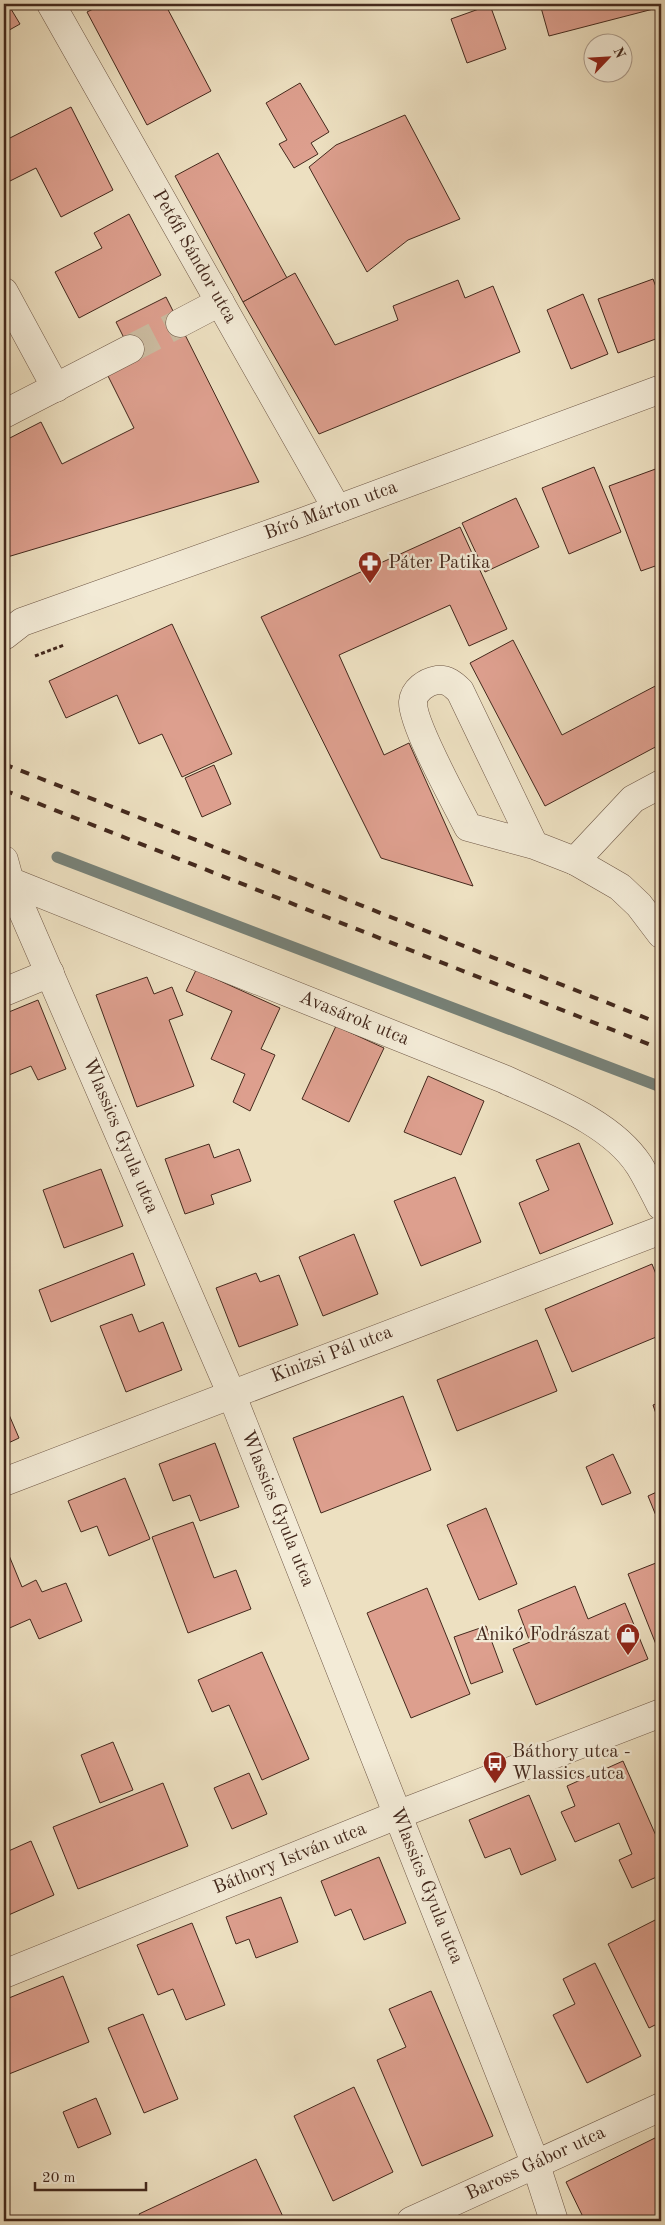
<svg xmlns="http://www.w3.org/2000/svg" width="665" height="2225" viewBox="0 0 665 2225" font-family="'Old Standard TT',serif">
	<rect width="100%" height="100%" fill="#ede0c1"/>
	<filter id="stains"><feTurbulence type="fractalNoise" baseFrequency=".004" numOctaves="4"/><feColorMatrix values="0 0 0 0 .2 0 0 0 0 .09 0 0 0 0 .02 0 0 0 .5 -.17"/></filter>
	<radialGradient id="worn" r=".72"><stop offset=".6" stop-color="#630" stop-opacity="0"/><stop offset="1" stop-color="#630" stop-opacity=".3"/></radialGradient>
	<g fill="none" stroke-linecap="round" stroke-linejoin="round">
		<polyline stroke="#778279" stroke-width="11" points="57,857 661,1087"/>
	</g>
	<g fill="#dd9f8e" stroke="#44291d">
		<polygon points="4,4 8,4 20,24 4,33"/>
		<polygon points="103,4 165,4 211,91 147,125 87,12"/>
		<polygon points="540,4 661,4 661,7 549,36"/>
		<polygon points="490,5 506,49 467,63 451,19"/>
		<polygon points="300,83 329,132 311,143 318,154 294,168 279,144 287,140 266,103"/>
		<polygon points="71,107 113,190 61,217 36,168 4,184 4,141"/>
		<polygon points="405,115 460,219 408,240 367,272 309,167 336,145"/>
		<polygon points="218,153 287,278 243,302 175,176"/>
		<polygon points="129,214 161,275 79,318 55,272 102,248 94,233"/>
		<polygon points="295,273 335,345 398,320 393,306 458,280 465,298 493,286 520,352 319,434 243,302"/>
		<polygon points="653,279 661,300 661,337 618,353 598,299"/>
		<polygon points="583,294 608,354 571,369 547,310"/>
		<polygon points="166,297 259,482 4,558 4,441 41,422 62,464 134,428 104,368 132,354 116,322"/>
		<polygon points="594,467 621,532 569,554 542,488"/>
		<polygon points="661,467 661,564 641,571 609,486"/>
		<polygon points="516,498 539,547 485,572 462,523"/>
		<polygon points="460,527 507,629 469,646 450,605 339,655 384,755 409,743 473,886 381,858 261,617"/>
		<polygon points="172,624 232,754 182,777 162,734 139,744 117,695 66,718 49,681"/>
		<polygon points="513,640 562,735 661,683 661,744 545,806 470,663"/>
		<polygon points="214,765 231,804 202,817 185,778"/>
		<polygon points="196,970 280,1008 261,1049 275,1055 250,1111 233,1102 245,1074 211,1059 232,1011 186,991"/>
		<polygon points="147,977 154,994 172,987 183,1015 169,1020 194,1086 137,1107 96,995"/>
		<polygon points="38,1000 66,1069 38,1080 31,1066 4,1077 4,1014"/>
		<polygon points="336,1026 384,1048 349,1122 302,1099"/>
		<polygon points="428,1076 484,1101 461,1155 404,1132"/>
		<polygon points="579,1143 613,1224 540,1254 519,1203 549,1190 536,1160"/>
		<polygon points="209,1144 214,1158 239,1149 251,1181 211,1195 214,1204 185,1214 165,1159"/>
		<polygon points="101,1169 123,1226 64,1248 43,1190"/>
		<polygon points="455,1177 481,1242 421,1266 394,1201"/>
		<polygon points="354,1234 378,1294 323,1316 299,1257"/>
		<polygon points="133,1253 145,1285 51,1322 39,1290"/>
		<polygon points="652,1264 661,1287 661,1335 572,1372 545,1309"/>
		<polygon points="256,1273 260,1282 279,1275 298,1325 239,1347 216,1288"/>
		<polygon points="132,1314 139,1332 163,1322 182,1370 126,1392 100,1326"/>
		<polygon points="537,1340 557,1391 457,1431 437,1380"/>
		<polygon points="403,1396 431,1470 321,1513 293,1438"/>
		<polygon points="661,1402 661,1428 653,1405"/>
		<polygon points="4,1403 19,1438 4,1445"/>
		<polygon points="215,1443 239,1507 200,1521 190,1495 173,1501 159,1464"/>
		<polygon points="613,1454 631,1493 602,1505 586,1467"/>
		<polygon points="125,1478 150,1539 109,1556 97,1526 81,1532 68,1501"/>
		<polygon points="661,1490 661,1528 648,1496"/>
		<polygon points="486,1508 517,1584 479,1600 447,1525"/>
		<polygon points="193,1522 214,1578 236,1570 251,1609 188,1633 152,1537"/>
		<polygon points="8,1553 22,1587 36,1580 42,1592 66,1583 82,1621 39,1639 30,1619 5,1630 4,1554"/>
		<polygon points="661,1561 661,1651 659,1652 628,1574"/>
		<polygon points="575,1586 588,1619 625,1603 648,1659 536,1705 513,1649 530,1642 518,1610"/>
		<polygon points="427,1588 470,1694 411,1718 367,1613"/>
		<polygon points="486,1626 503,1672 471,1684 454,1637"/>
		<polygon points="262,1652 309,1759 262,1780 229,1705 212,1712 198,1680"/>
		<polygon points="113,1742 133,1790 100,1803 81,1755"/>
		<polygon points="623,1761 661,1847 661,1875 632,1888 619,1860 632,1854 619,1823 575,1842 561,1812 575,1806 567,1786"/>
		<polygon points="249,1773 267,1814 232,1829 214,1788"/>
		<polygon points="163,1783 188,1846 78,1889 53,1827"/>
		<polygon points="529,1795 556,1860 521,1875 510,1848 485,1858 469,1820"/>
		<polygon points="31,1841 54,1895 4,1917 4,1853"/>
		<polygon points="379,1857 406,1923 364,1940 351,1909 335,1916 321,1881"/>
		<polygon points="281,1897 298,1942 256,1958 249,1939 236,1944 226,1917"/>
		<polygon points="661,1917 661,2022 649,2028 608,1944"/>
		<polygon points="192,1923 225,2005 186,2020 173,1989 158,1995 137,1945"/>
		<polygon points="595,1963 641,2056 587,2083 553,2015 575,2004 563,1979"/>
		<polygon points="63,1976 89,2042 4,2076 4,2000"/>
		<polygon points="431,1991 493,2136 422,2166 377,2060 406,2047 389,2009"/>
		<polygon points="143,2014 178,2099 144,2113 108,2028"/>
		<polygon points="354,2087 393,2172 333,2201 294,2116"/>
		<polygon points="96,2098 111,2134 78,2148 63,2112"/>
		<polygon points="661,2135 661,2221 585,2221 566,2182"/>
		<polygon points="256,2159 285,2221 142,2221 139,2214"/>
	</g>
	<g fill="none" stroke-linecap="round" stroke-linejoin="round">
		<polyline stroke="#cbbba0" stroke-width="28" stroke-dasharray="28 14" stroke-linecap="butt" points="130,349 180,323"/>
		<g stroke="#6e5746" stroke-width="29">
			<g id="minor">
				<polyline points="51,4 337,509"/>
				<polyline points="4,292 56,388"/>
				<polyline points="180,323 220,302"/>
				<polyline points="4,414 130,349"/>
				<polyline points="4,636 22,622 300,523 661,389"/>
				<path d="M534,845L460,691C453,684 447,679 437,680C426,682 414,690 413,702C412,724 456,803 468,827L534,845L575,861L620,887L639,905L661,934"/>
				<polyline points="4,860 10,882 231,1393 536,2165 554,2221"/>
				<polyline points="575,861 633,799 661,784"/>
				<path d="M4,879L504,1079C549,1100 611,1122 639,1165C647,1178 654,1192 661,1206"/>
				<polyline points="4,992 50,973"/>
				<polyline points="4,1482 661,1230"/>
				<polyline points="4,1974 397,1815 661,1713"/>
				<polyline points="411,2221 661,2107"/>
			</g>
		</g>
		<polyline stroke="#44291d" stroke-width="3" stroke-dasharray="4 2.5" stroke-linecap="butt" points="35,656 64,645"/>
		<use href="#minor" stroke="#f3ebd7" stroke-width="28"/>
		<g stroke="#44291d" stroke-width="4" stroke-dasharray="9 9" stroke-linecap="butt">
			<polyline points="4,764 661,1024"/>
			<polyline points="4,790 661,1049"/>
		</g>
	</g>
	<defs>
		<g id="pharmacy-pin" transform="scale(1.25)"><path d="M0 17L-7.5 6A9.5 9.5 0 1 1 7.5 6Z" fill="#8f2418" stroke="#f3ebd7"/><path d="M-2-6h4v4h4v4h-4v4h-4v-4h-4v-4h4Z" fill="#fff"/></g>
		<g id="shop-pin" transform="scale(1.25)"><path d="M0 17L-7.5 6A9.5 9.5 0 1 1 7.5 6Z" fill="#8f2418" stroke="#f3ebd7"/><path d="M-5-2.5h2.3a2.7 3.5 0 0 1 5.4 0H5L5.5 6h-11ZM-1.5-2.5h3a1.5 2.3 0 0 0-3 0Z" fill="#fff"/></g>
		<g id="bus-pin" transform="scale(1.25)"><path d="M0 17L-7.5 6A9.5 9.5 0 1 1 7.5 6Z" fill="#8f2418" stroke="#f3ebd7"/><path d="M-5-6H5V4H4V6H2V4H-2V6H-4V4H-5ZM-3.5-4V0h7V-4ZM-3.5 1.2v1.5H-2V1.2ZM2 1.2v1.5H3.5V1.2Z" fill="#fff"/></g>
	</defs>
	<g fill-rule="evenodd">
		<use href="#pharmacy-pin" x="370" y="563"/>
		<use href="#shop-pin" x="628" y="1635"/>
		<use href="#bus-pin" x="495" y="1763"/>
	</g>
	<g text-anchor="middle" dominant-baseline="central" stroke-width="4.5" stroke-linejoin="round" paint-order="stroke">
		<g font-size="19" fill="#44291d" stroke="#f3ebd7">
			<text transform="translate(194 257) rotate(60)">Petőfi Sándor utca</text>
			<text transform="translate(331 511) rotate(-20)">Bíró Márton utca</text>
			<text transform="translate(354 1019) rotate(22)">Avasárok utca</text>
			<text transform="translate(120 1136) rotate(67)">Wlassics Gyula utca</text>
			<text transform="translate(332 1355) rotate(-21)">Kinizsi Pál utca</text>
			<text transform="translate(277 1509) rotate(68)">Wlassics Gyula utca</text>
			<text transform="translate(290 1859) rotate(-22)">Báthory István utca</text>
			<text transform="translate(426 1886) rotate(68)">Wlassics Gyula utca</text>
			<text transform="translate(536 2164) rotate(-25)">Baross Gábor utca</text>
		</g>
		<g font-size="19" fill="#44291d" stroke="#f3ebd7" text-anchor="start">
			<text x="388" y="563">Páter Patika</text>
			<text x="610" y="1635" text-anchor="end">Anikó Fodrászat</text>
			<text x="512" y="1752">Báthory utca -<tspan x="512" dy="22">Wlassics utca</tspan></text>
		</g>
	</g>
	<rect width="665" height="2225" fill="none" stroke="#ede0c1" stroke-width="20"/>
	<rect x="5" y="5" width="655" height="2215" fill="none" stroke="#44291d" stroke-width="2.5"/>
	<rect x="10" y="10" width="645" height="2205" fill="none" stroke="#44291d"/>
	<g transform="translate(608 58) rotate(65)"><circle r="24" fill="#f3ebd7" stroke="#ad9d8d"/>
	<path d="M0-4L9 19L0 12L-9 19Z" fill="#8f2418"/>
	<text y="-8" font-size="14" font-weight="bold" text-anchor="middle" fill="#44291d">N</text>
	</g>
	<path d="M35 2182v8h111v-8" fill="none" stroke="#44291d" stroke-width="2.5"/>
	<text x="42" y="2182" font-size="15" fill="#44291d" stroke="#f3ebd7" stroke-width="4" paint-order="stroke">20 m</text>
	<rect width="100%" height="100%" filter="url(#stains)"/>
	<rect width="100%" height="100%" fill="url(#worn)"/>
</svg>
